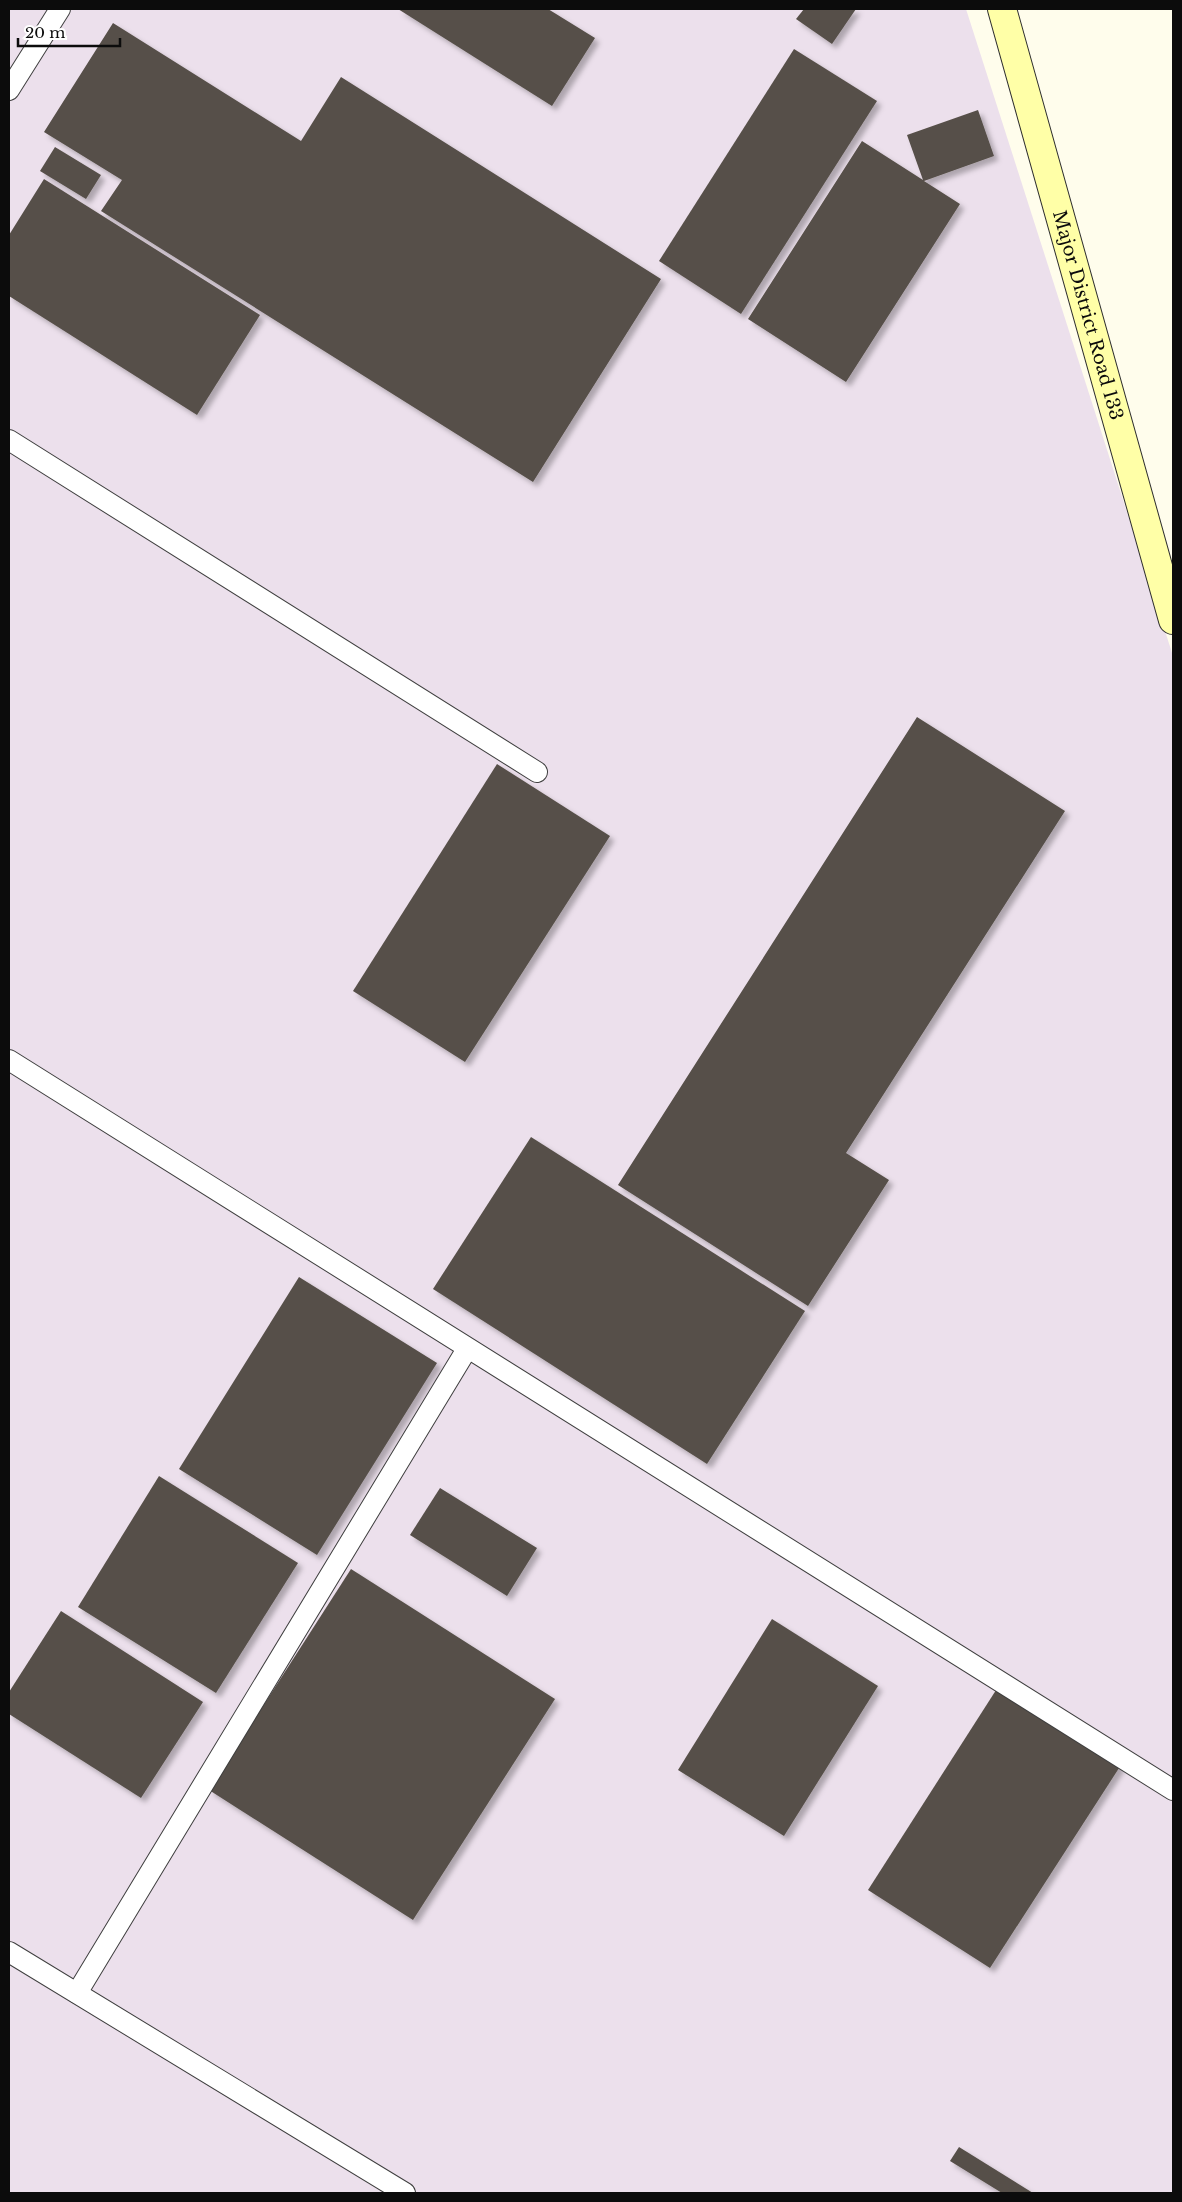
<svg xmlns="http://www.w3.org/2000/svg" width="1182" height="2202" viewBox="0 0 1182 2202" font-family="'Libre Baskerville',serif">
	<defs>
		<filter id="shadow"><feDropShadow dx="4.5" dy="4.5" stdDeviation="2.5" flood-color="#0004"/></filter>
	</defs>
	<rect width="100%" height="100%" fill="#fffdec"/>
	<polygon fill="#ece0ec" points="9,9 966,9 1173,656 1173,2193 9,2193"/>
	<g fill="#564f48" filter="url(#shadow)">
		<polygon points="398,9 548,9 595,38 552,106"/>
		<polygon points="804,9 856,9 832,44 796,19"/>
		<polygon points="113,23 301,141 341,77 661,279 533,482 101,211 122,180 44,132"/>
		<polygon points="794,49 877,101 741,314 659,261"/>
		<polygon points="978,110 994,156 924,181 960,204 846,382 748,319 862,141 923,180 907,135"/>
		<polygon points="55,147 101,175 86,199 40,171"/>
		<polygon points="44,179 260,315 197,415 9,296 9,235"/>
		<polygon points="917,717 1065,811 846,1153 889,1180 808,1306 618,1185"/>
		<polygon points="497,764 610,836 465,1062 353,991"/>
		<polygon points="531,1137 805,1311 707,1464 433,1289"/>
		<polygon points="299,1277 437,1363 317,1555 179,1469"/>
		<polygon points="159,1476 298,1563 216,1693 78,1607"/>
		<polygon points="440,1488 537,1548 507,1596 410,1535"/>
		<polygon points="351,1569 555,1699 413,1920 209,1790"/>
		<polygon points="61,1611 203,1702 141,1798 9,1714 9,1692"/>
		<polygon points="772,1619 878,1686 784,1836 678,1770"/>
		<polygon points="998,1687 1121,1765 990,1968 868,1890"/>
		<polygon points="959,2147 1033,2193 1002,2193 950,2161"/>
	</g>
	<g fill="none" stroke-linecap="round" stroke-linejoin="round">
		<g stroke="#3f3f3f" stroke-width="22">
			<g id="service">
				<polyline points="9,90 60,9"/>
				<polyline points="9,440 537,772"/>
				<polyline points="9,1060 1173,1790"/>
				<polyline points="9,1952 405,2193"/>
				<polyline points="77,1993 467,1349"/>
			</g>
		</g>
		<g stroke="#2e2e2e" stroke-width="30">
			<g id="secondary">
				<path id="s1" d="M1002,9L1173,620"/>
			</g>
		</g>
		<use href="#service" stroke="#fff" stroke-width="20"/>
		<use href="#secondary" stroke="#ffffa7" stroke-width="28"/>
	</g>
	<g text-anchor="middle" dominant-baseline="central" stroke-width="5" stroke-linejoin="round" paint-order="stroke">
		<g font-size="18" fill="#0c0c0c" stroke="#fff">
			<text stroke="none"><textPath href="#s1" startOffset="318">Major District Road 133</textPath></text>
		</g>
	</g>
	<rect width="1182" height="2202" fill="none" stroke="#0c0c0c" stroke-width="20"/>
	<path d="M18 38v8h102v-8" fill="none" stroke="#0c0c0c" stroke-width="2.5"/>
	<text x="25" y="38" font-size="15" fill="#0c0c0c" stroke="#ffffff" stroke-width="4" paint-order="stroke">20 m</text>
</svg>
